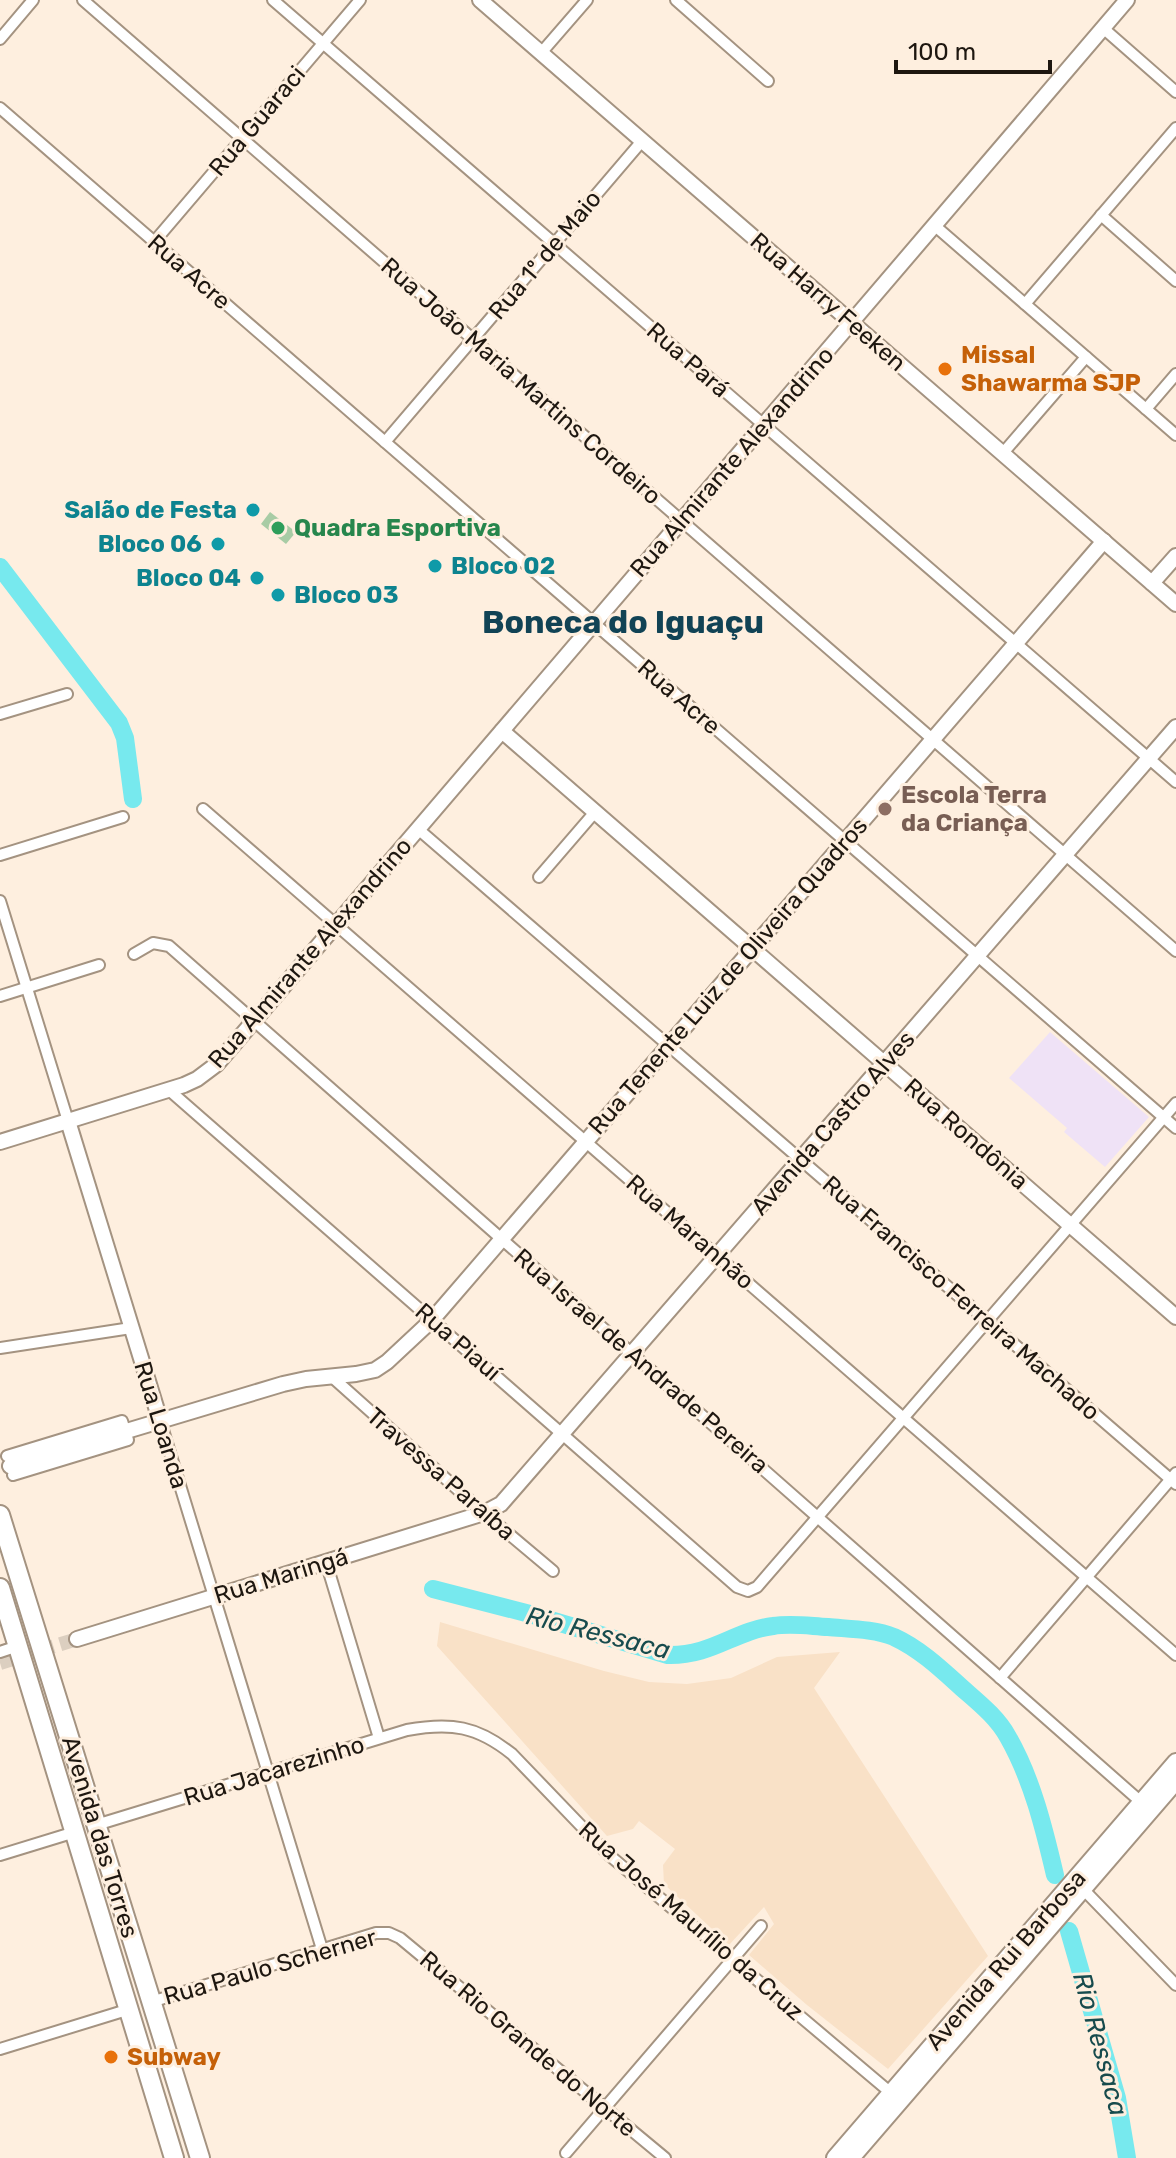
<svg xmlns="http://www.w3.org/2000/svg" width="1176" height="2158" viewBox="0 0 1176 2158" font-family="Rubik,sans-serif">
	<rect width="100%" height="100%" fill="#feefdf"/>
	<polygon fill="#f9e1c7" points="440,1622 604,1671 649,1682 687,1684 731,1678 777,1657 840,1652 814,1688 988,1956 888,2069 807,2005 749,1955 774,1924 764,1907 729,1945 664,1884 663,1865 675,1849 639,1821 633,1829 607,1836 437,1646"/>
	<polygon fill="#efe2f6" points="1050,1032 1149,1117 1105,1167 1064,1132 1067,1128 1009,1078"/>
	<polygon fill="#a8cca5" points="270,512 296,532 286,544 261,524"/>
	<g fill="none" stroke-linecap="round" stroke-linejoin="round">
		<g stroke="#77e9ee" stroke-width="18">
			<polyline points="0,567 119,723 125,738 133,799"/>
			<path d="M433,1589L530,1614L668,1655C712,1656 734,1631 773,1626C791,1623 809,1626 828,1627C849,1629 874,1629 894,1637C920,1649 941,1669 962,1688C979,1703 997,1717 1008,1737C1032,1779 1044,1828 1055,1875"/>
			<polyline points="1069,1931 1117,2098 1127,2158"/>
		</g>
		<polyline stroke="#dccfc0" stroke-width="14" stroke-dasharray="14 7" stroke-linecap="butt" points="0,1663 77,1639"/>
		<g stroke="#a49381" stroke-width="14">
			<g id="street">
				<polyline points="83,0 1176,951"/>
				<polyline points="273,0 1176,782"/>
				<polyline points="676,0 768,81"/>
				<polyline points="1103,28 1176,92"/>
				<polyline points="0,39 33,0"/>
				<polyline points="541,53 587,0"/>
				<polyline points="0,108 1176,1128"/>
				<polyline points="1101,215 1176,281"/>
				<polyline points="934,225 1176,435"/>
				<polyline points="154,242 360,0"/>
				<polyline points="1025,304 1176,128"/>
				<polyline points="1146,409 1176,374"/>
				<polyline points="385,442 642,141"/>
				<polyline points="1003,453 1086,357"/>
				<polyline points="0,714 67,694"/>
				<polyline points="203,809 1176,1655"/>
				<polyline points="418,829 1176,1484"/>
				<polyline points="0,855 123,817"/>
				<polyline points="539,877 595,812"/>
				<polyline points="0,901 68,1121"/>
				<polyline points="134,954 153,943 169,946 1141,1802"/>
				<polyline points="0,996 99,965"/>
				<polyline points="169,1090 737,1587 748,1591 757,1587 1176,1103"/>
				<polyline points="0,1348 131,1328"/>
				<polyline points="331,1376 484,1513 553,1571"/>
				<polyline points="160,1420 322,1949"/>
				<polyline points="7,1456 122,1421 128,1440 13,1475"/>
				<polyline points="326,1562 379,1738"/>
				<polyline points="0,1652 18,1646"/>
				<polyline points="1000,1678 1176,1473"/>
				<path d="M96,1825L407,1730C451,1722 477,1726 512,1754L609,1855L891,2093"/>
				<polyline points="0,1855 75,1832"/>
				<polyline points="1083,1889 1176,1985"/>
				<polyline points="151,2002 376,1933 389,1933 400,1938 665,2158"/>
				<polyline points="0,2049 130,2009"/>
				<polyline points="566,2153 761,1926"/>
			</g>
		</g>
		<g stroke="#a49381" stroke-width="18">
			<g id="secondary">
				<polyline points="480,0 1176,604"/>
				<polyline points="1152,583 1176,556"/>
				<polyline points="502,731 1176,1317"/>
				<polyline points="68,1121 160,1420"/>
				<polyline points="0,1142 184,1085 197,1079 217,1064 1127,0"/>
				<polyline points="10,1466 283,1384 306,1379 356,1374 375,1370 387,1362 432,1320 1104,541"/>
				<polyline points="77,1639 484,1513 501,1504 1176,727"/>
			</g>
		</g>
		<g stroke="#a49381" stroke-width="20">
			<g id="primary">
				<polyline points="835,2158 1176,1762"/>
				<polyline points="851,2158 1176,1781"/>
			</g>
		</g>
		<g stroke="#a49381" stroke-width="22">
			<g id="highway">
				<polyline points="0,1515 200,2158"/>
				<polyline points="0,1588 174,2158"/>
			</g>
		</g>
		<use href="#street" stroke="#fff" stroke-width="10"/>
		<use href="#secondary" stroke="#fff" stroke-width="14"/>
		<use href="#primary" stroke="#fff" stroke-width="16"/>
		<use href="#highway" stroke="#fff" stroke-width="18"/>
	</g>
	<g fill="#e8710a" stroke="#feefdf" stroke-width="3">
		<circle cx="945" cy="369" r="8"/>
		<circle cx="111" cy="2057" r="8"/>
	</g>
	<g fill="#0f9aa8" stroke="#feefdf" stroke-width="3">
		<circle cx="253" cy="510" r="8"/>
		<circle cx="218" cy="544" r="8"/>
		<circle cx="435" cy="566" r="8"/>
		<circle cx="257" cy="578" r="8"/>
		<circle cx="278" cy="595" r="8"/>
	</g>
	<circle fill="#2e9e5b" stroke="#feefdf" stroke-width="3" cx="278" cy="528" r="8"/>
	<circle fill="#8d6e63" stroke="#feefdf" stroke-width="3" cx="885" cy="809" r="8"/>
	<g text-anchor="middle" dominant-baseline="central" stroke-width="6" stroke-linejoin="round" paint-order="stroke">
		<g font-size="24" fill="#1e1710" stroke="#feefdf">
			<text transform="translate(257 121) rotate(-50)">Rua Guaraci</text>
			<text transform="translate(545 255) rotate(-50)">Rua 1º de Maio</text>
			<text transform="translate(189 272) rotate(41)">Rua Acre</text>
			<text transform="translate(828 302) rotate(41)">Rua Harry Feeken</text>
			<text transform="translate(688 360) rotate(41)">Rua Pará</text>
			<text transform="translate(521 381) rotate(41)">Rua João Maria Martins Cordeiro</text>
			<text transform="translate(732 462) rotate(-49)">Rua Almirante Alexandrino</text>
			<text transform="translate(679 697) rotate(41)">Rua Acre</text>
			<text transform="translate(310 953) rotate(-49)">Rua Almirante Alexandrino</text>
			<text transform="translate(728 976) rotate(-49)">Rua Tenente Luiz de Oliveira Quadros</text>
			<text transform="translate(833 1123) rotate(-49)">Avenida Castro Alves</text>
			<text transform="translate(966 1134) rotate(41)">Rua Rondônia</text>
			<text transform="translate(690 1232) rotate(41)">Rua Maranhão</text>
			<text transform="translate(961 1298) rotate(41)">Rua Francisco Ferreira Machado</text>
			<text transform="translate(458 1342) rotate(41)">Rua Piauí</text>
			<text transform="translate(641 1361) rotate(41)">Rua Israel de Andrade Pereira</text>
			<text transform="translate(161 1425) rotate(73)">Rua Loanda</text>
			<text transform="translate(441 1474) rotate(41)">Travessa Paraíba</text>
			<text transform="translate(281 1576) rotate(-17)">Rua Maringá</text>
			<text transform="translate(274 1771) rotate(-17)">Rua Jacarezinho</text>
			<text transform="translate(100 1837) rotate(73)">Avenida das Torres</text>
			<text transform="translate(691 1921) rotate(41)">Rua José Maurílio da Cruz</text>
			<text transform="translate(1006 1960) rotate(-49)">Avenida Rui Barbosa</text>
			<text transform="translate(270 1967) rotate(-16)">Rua Paulo Scherner</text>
			<text transform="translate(528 2044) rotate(40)">Rua Rio Grande do Norte</text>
		</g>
		<g font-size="24" font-weight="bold" fill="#c56008" stroke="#feefdf" text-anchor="start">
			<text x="961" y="355">Missal<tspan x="961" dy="28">Shawarma SJP</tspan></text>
			<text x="127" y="2057">Subway</text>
		</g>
		<g font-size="24" font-weight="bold" fill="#0d838f" stroke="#feefdf" text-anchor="end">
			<text x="237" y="510">Salão de Festa</text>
			<text x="202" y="544">Bloco 06</text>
			<text x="451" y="566" text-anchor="start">Bloco 02</text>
			<text x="241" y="578">Bloco 04</text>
			<text x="294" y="595" text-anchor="start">Bloco 03</text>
		</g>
		<g font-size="24" font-weight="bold" fill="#27864d" stroke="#feefdf" text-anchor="start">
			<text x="294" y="528">Quadra Esportiva</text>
		</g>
		<g font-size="24" font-weight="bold" fill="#785e54" stroke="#feefdf" text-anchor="start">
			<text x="901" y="795">Escola Terra<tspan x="901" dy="28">da Criança</tspan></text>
		</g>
		<g font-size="26" font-style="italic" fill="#174b4d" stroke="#feefdf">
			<text transform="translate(598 1633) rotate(14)">Rio Ressaca</text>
			<text transform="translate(1100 2044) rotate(75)">Rio Ressaca</text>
		</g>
		<g font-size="32" font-weight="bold" fill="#114355" stroke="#feefdf">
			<text x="623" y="622">Boneca do Iguaçu</text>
		</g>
	</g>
	<path d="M896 60v12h154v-12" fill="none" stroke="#1e1710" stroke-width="4"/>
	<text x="908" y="60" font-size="24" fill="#1e1710" stroke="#feefdf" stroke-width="6" paint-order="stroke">100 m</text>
</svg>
